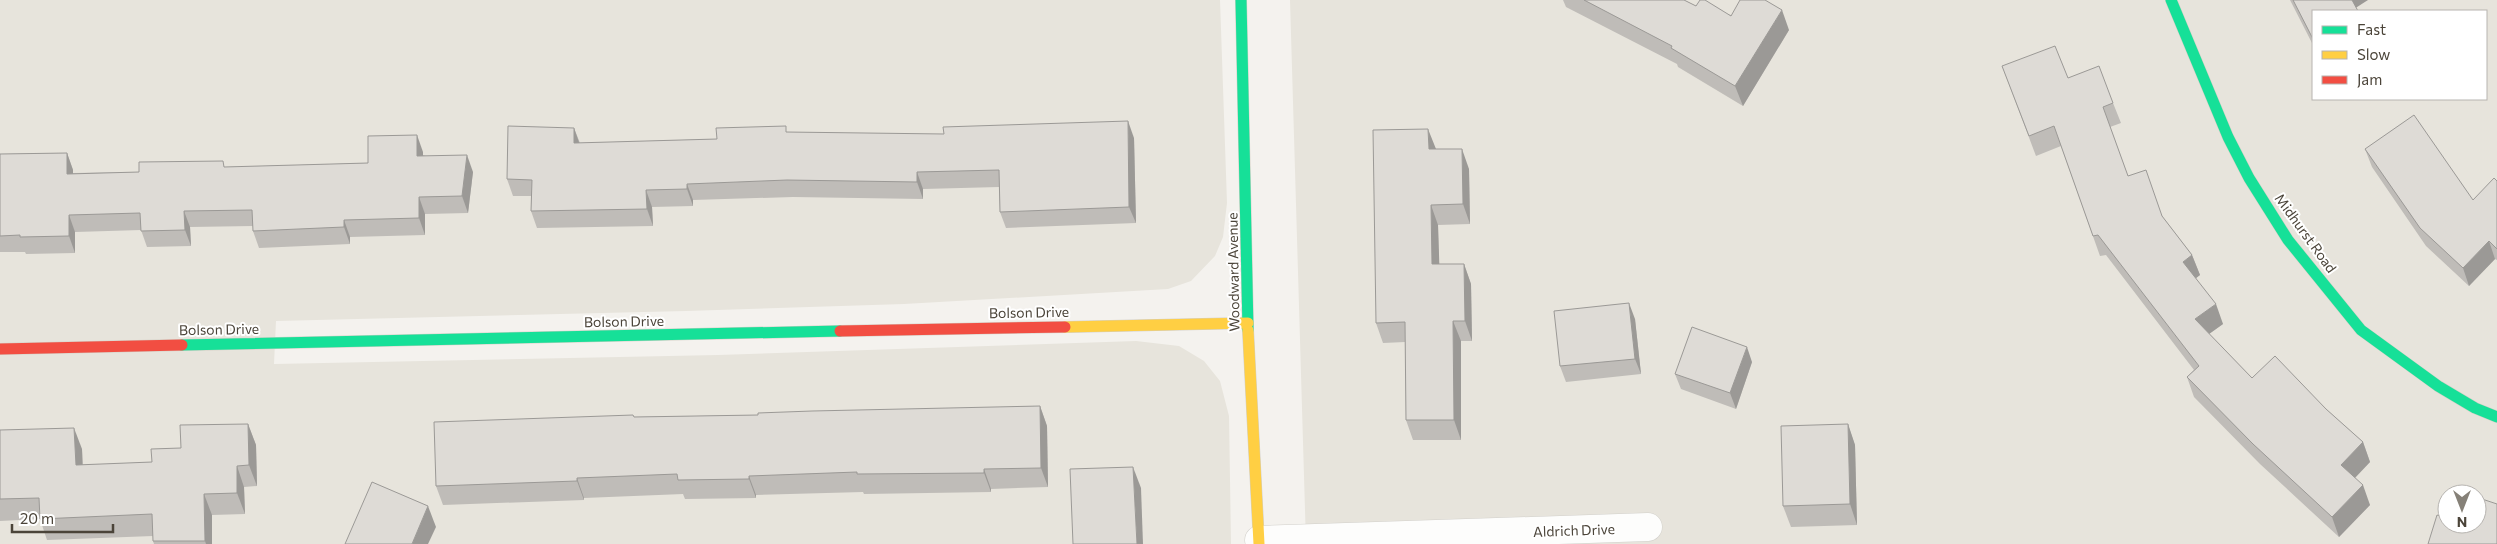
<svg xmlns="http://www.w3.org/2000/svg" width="2497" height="544" viewBox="0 0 2497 544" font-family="Commissioner,sans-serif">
	<rect width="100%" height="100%" fill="#f4f2ee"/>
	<g fill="#e7e4dc" fill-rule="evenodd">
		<polygon points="0,0 1220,0 1227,203 1223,237 1215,256 1191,281 1168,289 904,304 686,311 276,321 274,364 718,355 1136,341 1179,346 1204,361 1220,381 1229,416 1231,544 0,544"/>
		<path d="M1290,0H2497V544H1306ZM2313,11H2486V99H2313ZM2447,494H2477V524H2447Z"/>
	</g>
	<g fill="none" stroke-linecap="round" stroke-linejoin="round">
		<g stroke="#d2d0cb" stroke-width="29">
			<polyline id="street" points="1259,540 1648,527"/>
		</g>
		<g stroke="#d3cfc5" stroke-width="12">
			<g id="fast">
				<polyline points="1241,0 1248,330"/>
				<polyline points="2171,0 2228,137 2249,178 2288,240 2361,330 2438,386 2475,408 2497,417"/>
				<polyline points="182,345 840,331"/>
			</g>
		</g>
		<g stroke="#d3cfc5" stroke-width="12">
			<g id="slow">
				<polyline points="1065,327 1248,323"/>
				<polyline points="1248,330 1259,544"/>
			</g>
		</g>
		<g stroke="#d3cfc5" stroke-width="12">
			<g id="jam">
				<polyline points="840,331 1065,327"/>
				<polyline points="0,349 182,345"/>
			</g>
		</g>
		<use href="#street" stroke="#fdfdfc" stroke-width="28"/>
		<use href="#fast" stroke="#16e098" stroke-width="11"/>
		<use href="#slow" stroke="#ffcf43" stroke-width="11"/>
		<use href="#jam" stroke="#f24e42" stroke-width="11"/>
	</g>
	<g fill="#bfbcb8">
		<polygon points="1563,0 1684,0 1696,6 1789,30 1743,106 1678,67 1677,64 1566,7"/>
		<polygon points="2290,0 2368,0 2313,11 2313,45"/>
		<polygon points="2002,66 2068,78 2113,103 2121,123 2110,127 2128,176 2162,216 2192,255 2200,275 2196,278 2223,324 2209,334 2252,378 2326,409 2363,442 2370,462 2355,478 2370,505 2339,537 2260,464 2194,397 2187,377 2194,370 2106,255 2100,256 2061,146 2036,156"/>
		<polygon points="574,128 580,143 717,139 788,132 1134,138 1136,223 1006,228 1000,212 999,187 923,189 923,199 793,197 693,200 693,206 652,207 653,226 537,228 531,211 531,196 513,196 507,179"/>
		<polygon points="1436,149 1469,169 1470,224 1438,225 1439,264 1464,264 1471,284 1472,341 1461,341 1461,440 1413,440 1406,420 1405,342 1383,343 1376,323"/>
		<polygon points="2365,149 2473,200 2497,181 2497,260 2495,259 2469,286 2426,246 2372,167"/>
		<polygon points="423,152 423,155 473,172 468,213 425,214 425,235 350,237 350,244 259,248 253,231 253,226 190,227 191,246 147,247 141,230 75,232 75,253 26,254 25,252 0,252 0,154 67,153 73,170 73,173 139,172 226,167 368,163"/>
		<polygon points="1635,319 1641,374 1566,382 1560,366"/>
		<polygon points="1752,362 1736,409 1681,389 1675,374"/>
		<polygon points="1040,406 1047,426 1048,487 991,489 991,492 864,494 863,492 756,495 756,498 685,499 683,494 584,498 584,500 443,505 436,486 634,417 758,415"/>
		<polygon points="248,424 256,445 257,486 244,487 245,514 212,515 212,544 154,544 153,541 153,536 47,540 40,519 0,521 0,430 82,449 83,465 152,462 181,448"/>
		<polygon points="1848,424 1855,445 1857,525 1791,527 1783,506"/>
	</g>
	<g fill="#9b9996">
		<polygon points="2351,0 2368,0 2354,9"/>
		<polygon points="1782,10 1789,30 1743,106 1735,86"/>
		<polygon points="1128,121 1134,138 1136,223 1129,207"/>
		<polygon points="574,128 580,145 574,143"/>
		<polygon points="1428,129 1436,149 1429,149"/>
		<polygon points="417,135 423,152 423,172 417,156"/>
		<polygon points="1462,149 1469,169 1470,224 1463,204"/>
		<polygon points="67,153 73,170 73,190 67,174"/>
		<polygon points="467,155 473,172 468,213 462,196"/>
		<polygon points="917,172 923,189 923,199 917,182"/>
		<polygon points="687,184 693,200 693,206 687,189"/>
		<polygon points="646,190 652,207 653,226 647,209"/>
		<polygon points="419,197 425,214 425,235 419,218"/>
		<polygon points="1431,205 1438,225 1440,284 1432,264"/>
		<polygon points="184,211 190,227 191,246 185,230"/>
		<polygon points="69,215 75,232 75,253 69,236"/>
		<polygon points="344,220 350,237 350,244 344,227"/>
		<polygon points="2489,241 2495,259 2469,286 2463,268"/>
		<polygon points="2192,255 2200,275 2191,282 2183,262"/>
		<polygon points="1464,264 1471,284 1472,341 1465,321"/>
		<polygon points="1629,303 1635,319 1641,374 1635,359"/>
		<polygon points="2216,304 2223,324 2202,339 2195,319"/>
		<polygon points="1453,321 1461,341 1461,440 1454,420"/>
		<polygon points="1747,347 1752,362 1736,409 1730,393"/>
		<polygon points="1040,406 1047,426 1048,487 1041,468"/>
		<polygon points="248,424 256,445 257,486 249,465"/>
		<polygon points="1848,424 1855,445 1857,525 1850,504"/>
		<polygon points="74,428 82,449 83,486 76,465"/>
		<polygon points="2363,442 2370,462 2348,485 2341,465"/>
		<polygon points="237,466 244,487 245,514 237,493"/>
		<polygon points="1133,467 1141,488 1143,544 1137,544"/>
		<polygon points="984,469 991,489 991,492 984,473"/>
		<polygon points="749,476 756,495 756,498 749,479"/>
		<polygon points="577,478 584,498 584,500 577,481"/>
		<polygon points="2363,485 2370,505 2339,537 2332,517"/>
		<polygon points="204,494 212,515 212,544 206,544 205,541"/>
		<polygon points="428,506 436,527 428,544 412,544"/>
	</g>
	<g fill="#dedbd6" stroke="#9b9996">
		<polygon points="1584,0 1684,0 1696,6 1700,0 1705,0 1731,16 1740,0 1765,0 1782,10 1735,86 1671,48 1672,46"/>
		<polygon points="2293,0 2352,0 2358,11 2313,11 2313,39"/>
		<polygon points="2055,46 2068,78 2099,66 2113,103 2103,107 2128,176 2146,170 2162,216 2192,255 2183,262 2216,304 2195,319 2252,378 2275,356 2326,409 2363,442 2341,465 2363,485 2332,517 2253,444 2187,377 2199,366 2098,235 2093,236 2054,126 2029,136 2002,66"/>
		<polygon points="2414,115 2473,200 2494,178 2497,181 2497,249 2489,241 2463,268 2420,228 2365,149"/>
		<polygon points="1128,121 1129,207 1000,212 999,170 917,172 917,182 787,180 687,184 687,189 646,190 647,209 531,211 532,180 507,179 508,126 574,128 574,143 717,139 716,128 786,126 786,132 944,134 943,127"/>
		<polygon points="1428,129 1429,149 1462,149 1463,204 1431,205 1432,264 1464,264 1465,321 1453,321 1454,420 1406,420 1405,322 1376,323 1373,130"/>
		<polygon points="417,135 417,156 467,155 462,196 419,197 419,218 344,220 344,227 253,231 252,210 184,211 185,230 141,231 140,213 69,215 69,236 20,237 20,235 0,236 0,154 67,153 67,174 139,172 139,162 223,161 224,167 368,163 368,136"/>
		<polygon points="1629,303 1635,359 1560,366 1554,311"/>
		<polygon points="1692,327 1747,347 1730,393 1675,374"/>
		<polygon points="1040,406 1041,468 984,469 984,473 857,474 857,472 749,476 749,479 678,480 677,474 577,478 577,481 436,486 434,422 633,415 634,417 758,415 758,413 812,411"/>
		<polygon points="248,424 249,465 237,466 237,493 204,494 205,541 153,541 152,514 40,519 39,498 0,499 0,430 74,428 76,465 152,462 151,449 181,448 180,425"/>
		<polygon points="1848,424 1850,504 1783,506 1781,426"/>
		<polygon points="1133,467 1137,544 1073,544 1070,469"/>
		<polygon points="372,482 428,506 412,544 345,544"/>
		<polygon points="2482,499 2497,504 2497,544 2428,544 2437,515 2447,518 2447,524 2467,524 2474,526 2475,524 2477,524 2477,517"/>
	</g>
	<g text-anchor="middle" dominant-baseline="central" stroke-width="4" stroke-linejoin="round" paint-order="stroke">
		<g font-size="14" fill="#4b4439" stroke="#fff">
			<text transform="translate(2306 233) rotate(54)">Midhurst Road</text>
			<text transform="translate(1233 272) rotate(-91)">Woodward Avenue</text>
			<text transform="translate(1029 312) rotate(-1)">Bolson Drive</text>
			<text transform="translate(624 321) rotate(-1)">Bolson Drive</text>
			<text transform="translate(219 329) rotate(-1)">Bolson Drive</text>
			<text transform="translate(1574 530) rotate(-2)">Aldrich Drive</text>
		</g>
	</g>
	<rect x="2312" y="10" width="175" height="90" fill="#ffffff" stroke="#b7b4b0"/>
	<rect x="2322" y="26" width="25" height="8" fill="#16e098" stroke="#b7b4b0"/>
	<text x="2357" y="35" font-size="15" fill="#4b4439">Fast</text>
	<rect x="2322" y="51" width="25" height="8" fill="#ffcf43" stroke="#b7b4b0"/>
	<text x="2357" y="60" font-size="15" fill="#4b4439">Slow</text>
	<rect x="2322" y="76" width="25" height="8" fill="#f24e42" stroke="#b7b4b0"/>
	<text x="2357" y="85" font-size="15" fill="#4b4439">Jam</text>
	<g transform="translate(2462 509) rotate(180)"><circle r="24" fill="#ffffff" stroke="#b7b4b0"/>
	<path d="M0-4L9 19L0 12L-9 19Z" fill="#868178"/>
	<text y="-8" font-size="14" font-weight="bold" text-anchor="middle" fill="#4b4439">N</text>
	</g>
	<path d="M12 524v8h101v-8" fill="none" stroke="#4b4439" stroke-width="2.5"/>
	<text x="20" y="524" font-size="15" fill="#4b4439" stroke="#ffffff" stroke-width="4" paint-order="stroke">20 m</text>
</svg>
